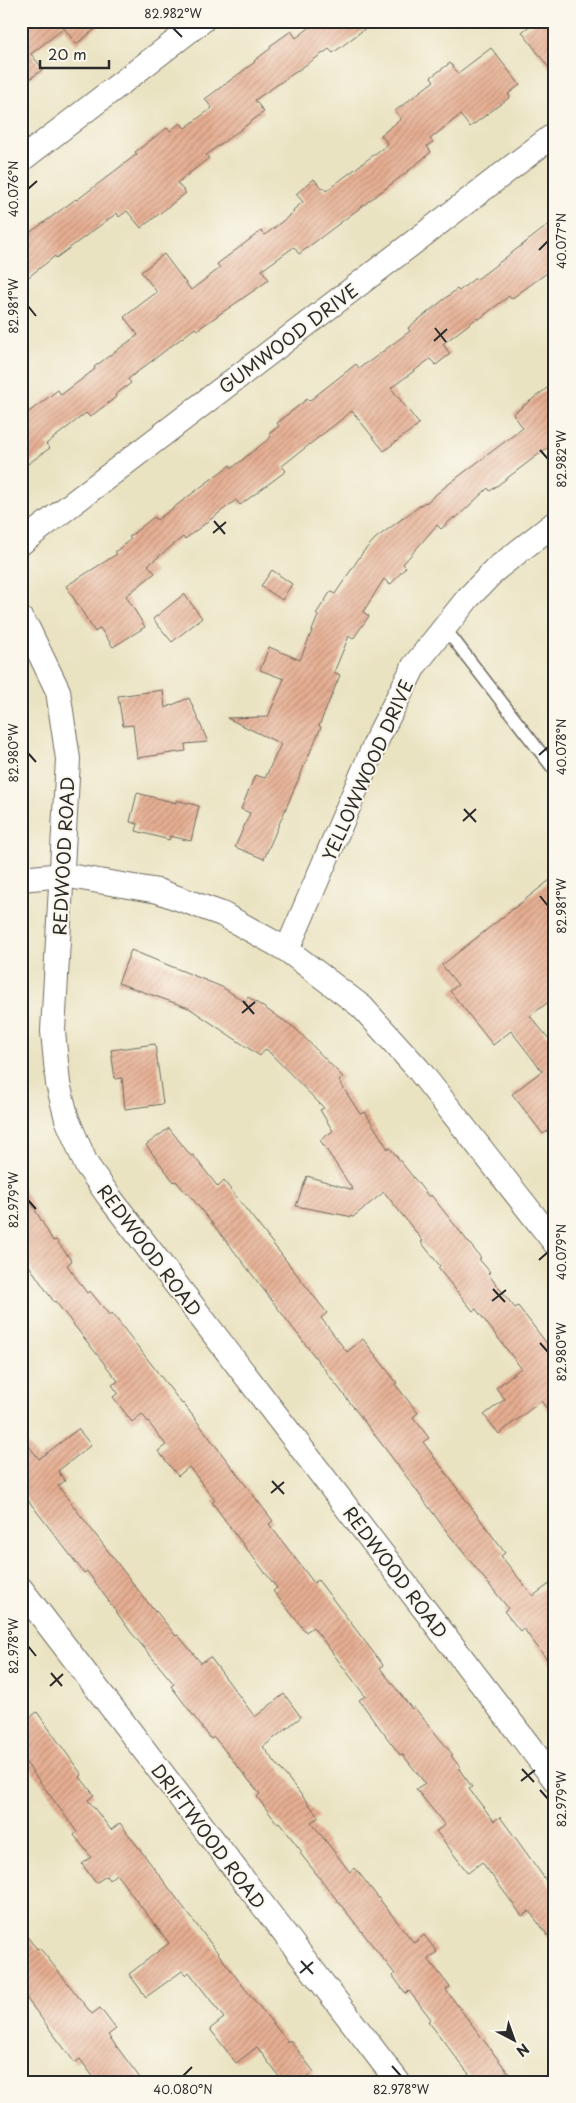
<svg xmlns="http://www.w3.org/2000/svg" width="576" height="2103" viewBox="0 0 576 2103" font-family="'Playpen Sans',sans-serif">
	<defs>
		<pattern id="building-hatch" width="6" height="6" patternUnits="userSpaceOnUse" patternTransform="scale(1.25)"><rect width="6" height="6" fill="#e6ae92"/><path d="M-1 1l2-2M0 6l6-6M5 7l2-2" fill="none" stroke="#bb8e77"/></pattern>
	</defs>
	<rect width="100%" height="100%" fill="#fbf7ec"/>
	<filter id="ink" filterUnits="userSpaceOnUse"><feTurbulence type="fractalNoise" baseFrequency=".02" numOctaves="2"/><feDisplacementMap in="SourceGraphic" scale="10" xChannelSelector="R" yChannelSelector="G"/><feConvolveMatrix kernelMatrix="1 2 1 2 8 2 1 2 1" color-interpolation-filters="sRGB"/></filter>
	<filter id="wash" filterUnits="userSpaceOnUse"><feTurbulence type="fractalNoise" baseFrequency=".0096" numOctaves="4" result="noise"/><feDisplacementMap in="SourceGraphic" scale="20" xChannelSelector="R" yChannelSelector="G"/><feGaussianBlur stdDeviation="1.12" result="paint"/><feColorMatrix in="noise" values="0 0 0 0 0 0 0 0 0 0 0 0 0 0 0 0 0 1.4 0 .05"/><feComposite in="paint" operator="in"/></filter>
	<g filter="url(#wash)">
		<rect width="100%" height="100%" fill="#eae3c2"/>
		<g id="blocks">
			<g fill="url(#building-hatch)">
				<polygon points="21,21 106,21 76,44 64,28 31,54 43,69 21,86"/>
				<polygon points="318,21 375,21 333,53 329,49 255,100 264,112 206,155 209,158 177,183 186,193 141,228 127,211 119,217 117,213 56,258 55,256 21,283 21,239 76,199 77,200 137,154 135,152 167,128 170,131 180,123 185,128 212,108 205,99 255,62 254,61 271,48 270,46 291,31 296,38"/>
				<polygon points="536,21 555,21 555,76 522,32"/>
				<polygon points="491,48 520,85 508,94 510,97 470,127 460,115 430,139 433,142 427,146 431,152 402,176 299,254 294,247 262,270 269,280 197,330 195,328 128,379 131,383 115,395 116,397 90,417 86,413 46,444 50,448 21,469 21,418 58,390 61,395 95,369 94,367 138,335 124,317 157,292 141,272 164,254 191,290 220,268 217,264 236,250 261,231 265,235 294,212 293,210 303,202 296,194 314,179 322,189 323,187 326,191 388,144 381,135 401,119 395,111 434,81 431,77 450,63 458,73"/>
				<polygon points="555,220 555,267 511,299 509,296 478,320 477,318 443,344 450,354 436,365 430,359 391,388 419,424 384,451 352,411 282,466 286,471 240,505 236,500 185,539 183,537 148,565 155,573 126,596 145,627 113,647 100,628 95,632 66,586 117,554 115,552 131,539 129,537 154,517 157,520 230,465 232,468 271,437 269,434 279,426 277,423 307,399 309,401 356,364 359,368 370,361 410,331 408,328 457,289 459,291 475,278 476,280"/>
				<polygon points="555,382 555,442 490,491 488,488 455,519 454,517 441,529 437,525 403,564 406,567 390,585 384,579 363,612 369,616 353,639 349,636 334,672 340,675 319,726 321,727 264,859 235,847 250,813 241,809 255,775 265,778 281,744 227,718 268,717 284,679 260,670 269,647 300,660 318,616 316,614 331,591 335,594 363,552 376,538 425,502 426,503 446,486 523,428 513,414"/>
				<polygon points="272,570 292,584 282,600 261,586"/>
				<polygon points="184,594 202,618 172,642 153,619"/>
				<polygon points="163,690 165,708 189,698 208,742 185,744 186,751 137,758 133,725 123,726 118,696"/>
				<polygon points="137,793 176,803 176,800 199,806 191,841 170,836 169,840 136,831 138,824 130,822"/>
				<polygon points="555,876 555,997 530,1016 555,1046 555,1126 543,1134 512,1094 542,1071 511,1031 493,1045 450,991 458,985 442,965"/>
				<polygon points="131,950 222,987 245,1002 248,997 295,1028 343,1077 339,1081 360,1114 365,1112 388,1149 390,1148 429,1197 431,1195 481,1258 479,1259 490,1272 488,1274 515,1308 518,1306 555,1354 555,1419 541,1401 499,1434 484,1415 505,1399 496,1388 521,1368 476,1309 473,1311 438,1268 440,1266 421,1242 423,1241 384,1192 353,1217 296,1206 307,1176 353,1190 320,1140 333,1131 320,1110 324,1108 266,1049 260,1056 189,1008 118,983"/>
				<polygon points="155,1044 163,1104 125,1109 122,1078 115,1079 111,1050"/>
				<polygon points="169,1128 191,1156 193,1155 218,1187 224,1181 327,1313 321,1318 347,1352 363,1339 397,1383 395,1384 418,1413 413,1417 429,1438 423,1442 505,1553 501,1556 533,1596 555,1580 555,1670 523,1628 520,1631 504,1611 508,1608 447,1532 403,1472 231,1247 187,1192 186,1193 176,1181 174,1182 146,1145"/>
				<polygon points="21,1185 53,1241 56,1240 72,1261 67,1265 87,1293 90,1291 110,1316 112,1313 182,1404 183,1403 273,1521 269,1524 314,1583 318,1580 383,1665 380,1668 412,1709 414,1707 453,1755 451,1756 461,1768 459,1769 472,1787 469,1789 494,1821 500,1817 517,1840 555,1893 555,1945 529,1911 522,1916 482,1862 468,1873 436,1831 445,1825 416,1789 425,1783 402,1754 400,1755 359,1700 365,1696 313,1627 306,1632 273,1591 277,1588 232,1530 212,1502 215,1500 189,1467 178,1476 158,1451 166,1445 142,1414 132,1422 113,1397 118,1393 112,1385 118,1381 55,1301 54,1302 21,1254"/>
				<polygon points="78,1429 91,1445 58,1471 65,1481 58,1486 155,1612 156,1611 176,1636 178,1635 201,1663 210,1657 255,1717 284,1694 301,1717 263,1747 319,1817 311,1822 350,1872 355,1868 414,1943 424,1935 437,1952 428,1959 450,1987 446,1990 515,2082 475,2082 428,2021 431,2019 409,1991 406,1994 393,1976 395,1974 300,1853 302,1852 279,1822 277,1823 257,1797 260,1794 214,1737 211,1739 171,1686 174,1684 130,1631 87,1571 84,1573 21,1491 21,1436 39,1459"/>
				<polygon points="37,1712 82,1775 80,1777 94,1795 88,1800 111,1830 120,1823 242,1985 288,2042 290,2040 314,2072 303,2082 283,2082 257,2047 236,2063 210,2029 224,2018 189,1972 186,1975 182,1971 146,1997 129,1974 169,1943 116,1874 109,1880 106,1876 96,1883 82,1864 91,1857 74,1835 77,1832 21,1756 21,1724"/>
				<polygon points="21,1929 37,1949 39,1948 43,1952 92,2014 100,2008 116,2029 108,2035 143,2082 97,2082 80,2059 75,2063 21,1991"/>
			</g>
		</g>
	</g>
	<g filter="url(#ink)">
		<use href="#blocks" fill-opacity="0" stroke="#6e6b60" stroke-width="1"/>
		<g fill="none" stroke-linecap="round" stroke-linejoin="round">
			<g stroke="#6e6b60" stroke-width="14">
				<polyline id="lane" points="444,627 555,771"/>
			</g>
			<g stroke="#6e6b60" stroke-width="26">
				<g id="street">
					<polyline points="21,160 202,21"/>
					<polyline points="21,543 555,134"/>
					<polyline points="21,619 28,629 58,691 68,759 53,1031 58,1084 67,1119 86,1164 110,1198 555,1780"/>
					<polyline points="21,879 63,875 158,891 222,914 287,950 362,1007 418,1069 555,1243"/>
					<polyline points="287,950 379,735 414,666 468,598 496,569 555,523"/>
					<polyline points="21,1589 398,2082"/>
				</g>
			</g>
			<use href="#lane" stroke="#fff" stroke-width="11"/>
			<use href="#street" stroke="#fff" stroke-width="24"/>
		</g>
	</g>
	<path fill="none" stroke="#2b2b2b" stroke-width="2" d="M173,28L182,37M28,189L37,181M539,250L548,241M28,306L36,316M435,328L446,342M434,341L447,329M540,450L548,459M214,521L225,534M213,533L226,522M28,753L36,762M539,755L548,747M464,809L476,822M463,821L476,809M540,896L548,906M243,1001L254,1014M242,1013L255,1002M28,1200L36,1209M539,1260L548,1252M493,1289L505,1302M492,1301L506,1290M540,1343L548,1352M272,1481L284,1494M271,1493L284,1482M28,1646L36,1656M51,1673L62,1686M50,1686L63,1674M522,1769L534,1782M521,1781L535,1770M540,1790L548,1799M301,1961L313,1974M300,1973L313,1962M392,2066L401,2076M183,2076L192,2067"/>
	<g text-anchor="middle" dominant-baseline="central" stroke-width="4" stroke-linejoin="round" paint-order="stroke">
		<g font-size="18" fill="#2b2b2b" stroke="#fbf7ec">
			<text transform="translate(288 338) rotate(-37)">GUMWOOD DRIVE</text>
			<text transform="translate(367 770) rotate(-66)">YELLOWWOOD DRIVE</text>
			<text transform="translate(63 856) rotate(-87)">REDWOOD ROAD</text>
			<text transform="translate(150 1250) rotate(53)">REDWOOD ROAD</text>
			<text transform="translate(396 1572) rotate(53)">REDWOOD ROAD</text>
			<text transform="translate(209 1836) rotate(53)">DRIFTWOOD ROAD</text>
		</g>
	</g>
	<rect width="576" height="2103" fill="none" stroke="#fbf7ec" stroke-width="55"/>
	<g transform="translate(514 2040) rotate(139)" stroke="#fbf7ec" stroke-width="4" paint-order="stroke">
	<path d="M0-4L9 19L0 12L-9 19Z" fill="#2b2b2b"/>
	<text y="-8" font-size="14" font-weight="bold" text-anchor="middle" fill="#2b2b2b">N</text>
	</g>
	<path d="M40 60v8h69v-8" fill="none" stroke="#2b2b2b" stroke-width="2.5"/>
	<text x="48" y="60" font-size="15" fill="#2b2b2b" stroke="#fbf7ec" stroke-width="4" paint-order="stroke">20 m</text>
	<rect x="28" y="28" width="520" height="2048" fill="none" stroke="#2b2b2b" stroke-width="2"/>
	<g font-size="12" text-anchor="middle" fill="#2b2b2b">
		<text x="173" y="18">82.982°W</text>
		<text transform="translate(14 189) rotate(-90)" y="4">40.076°N</text>
		<text transform="translate(562 241) rotate(-90)" y="4">40.077°N</text>
		<text transform="translate(14 306) rotate(-90)" y="4">82.981°W</text>
		<text transform="translate(562 459) rotate(-90)" y="4">82.982°W</text>
		<text transform="translate(562 747) rotate(-90)" y="4">40.078°N</text>
		<text transform="translate(14 753) rotate(-90)" y="4">82.980°W</text>
		<text transform="translate(562 906) rotate(-90)" y="4">82.981°W</text>
		<text transform="translate(14 1200) rotate(-90)" y="4">82.979°W</text>
		<text transform="translate(562 1252) rotate(-90)" y="4">40.079°N</text>
		<text transform="translate(562 1352) rotate(-90)" y="4">82.980°W</text>
		<text transform="translate(14 1646) rotate(-90)" y="4">82.978°W</text>
		<text transform="translate(562 1799) rotate(-90)" y="4">82.979°W</text>
		<text x="183" y="2094">40.080°N</text>
		<text x="401" y="2094">82.978°W</text>
	</g>
</svg>
